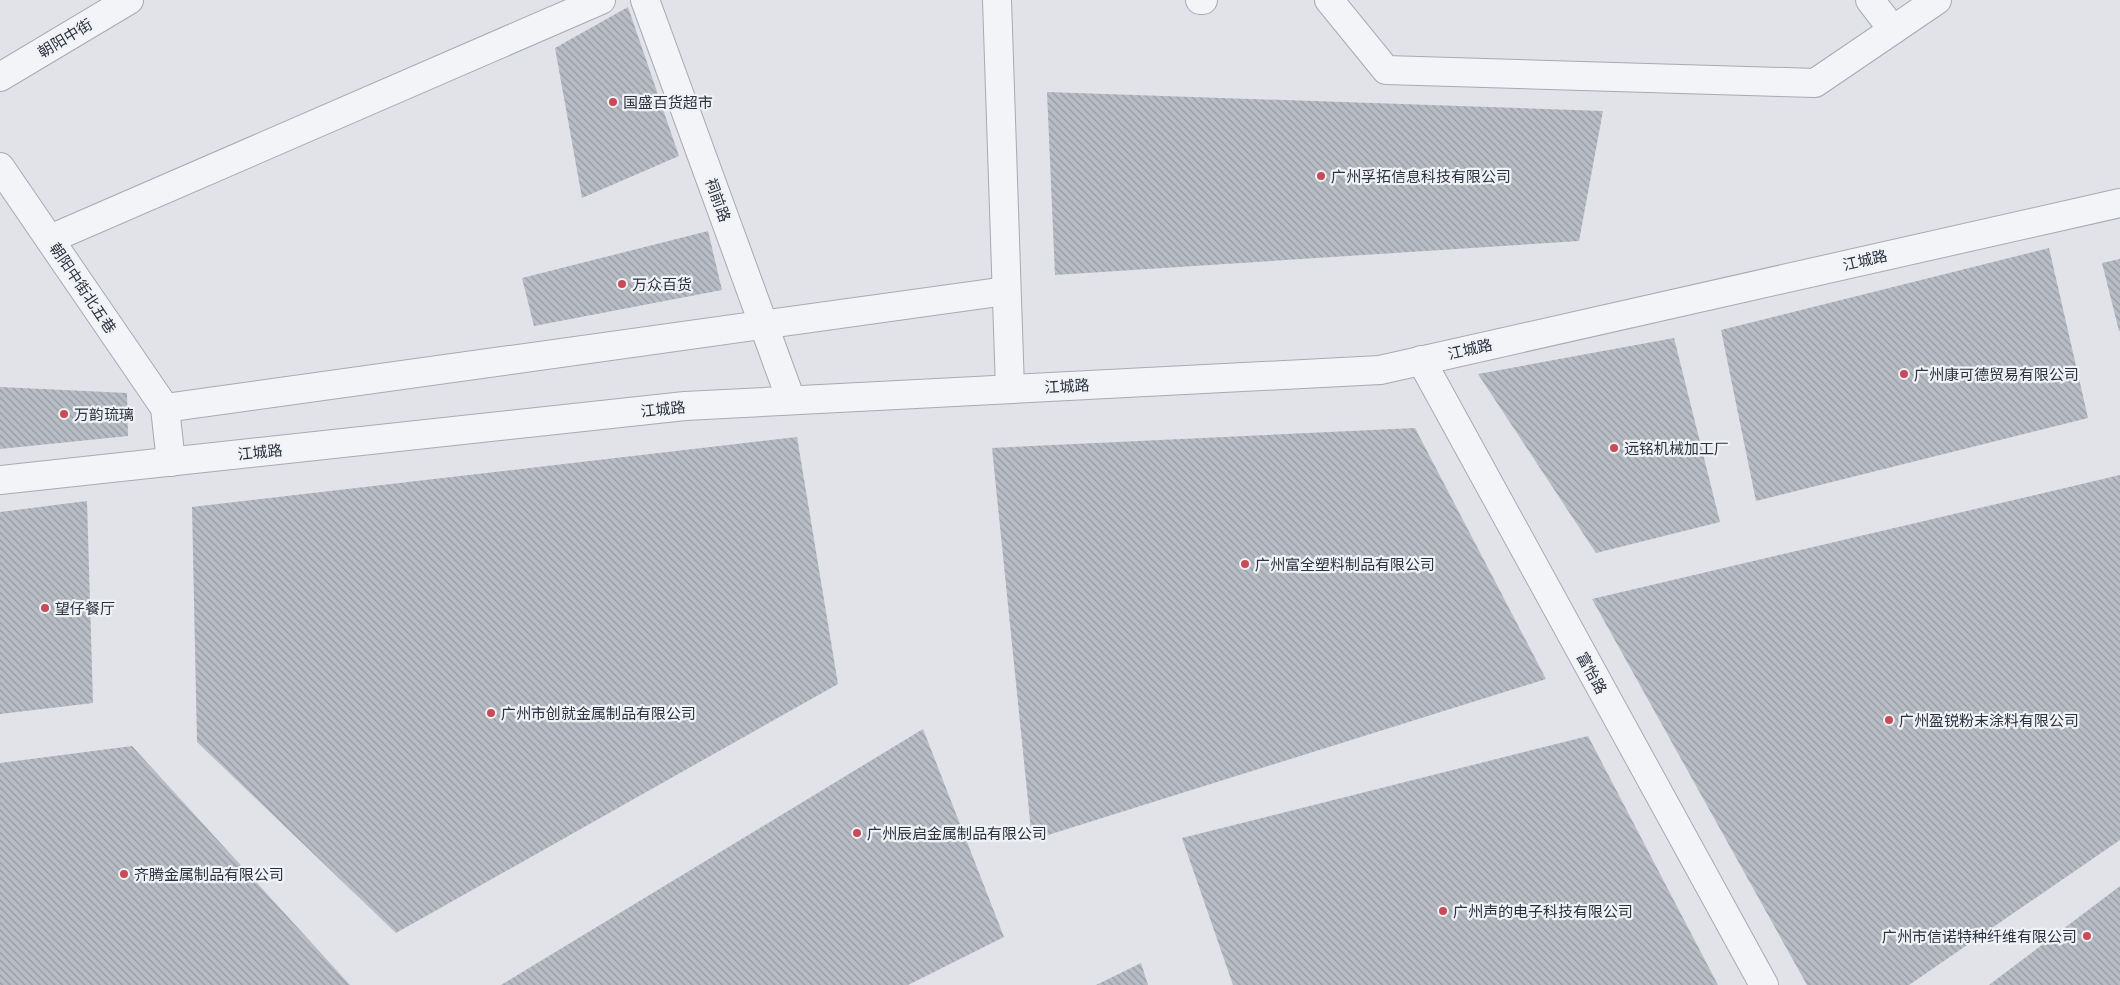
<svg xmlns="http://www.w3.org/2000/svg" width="2120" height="985" viewBox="0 0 2120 985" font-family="Montserrat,'Noto Sans SC',sans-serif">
	<defs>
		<pattern id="building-back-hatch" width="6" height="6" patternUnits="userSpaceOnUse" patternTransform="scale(1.25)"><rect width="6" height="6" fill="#b8bcc5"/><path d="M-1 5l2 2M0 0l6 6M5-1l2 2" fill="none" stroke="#9699a1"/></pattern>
	</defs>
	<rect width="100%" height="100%" fill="#e1e3e9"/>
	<g fill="url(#building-back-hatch)">
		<polygon points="628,7 679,156 582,198 555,48"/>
		<polygon points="1047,92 1603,111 1579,241 1055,275"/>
		<polygon points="708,231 722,290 534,326 522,278"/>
		<polygon points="2049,248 2088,418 1756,501 1721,330"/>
		<polygon points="2120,259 2120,331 2119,331 2102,263"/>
		<polygon points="1674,338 1720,522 1596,553 1478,374"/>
		<polygon points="0,387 127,393 128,436 0,449"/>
		<polygon points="1415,428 1546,679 1032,840 992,448"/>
		<polygon points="797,437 838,684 396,933 197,742 192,507"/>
		<polygon points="2120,475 2120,840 1909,985 1807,985 1592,599"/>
		<polygon points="87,501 93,703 0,714 0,512"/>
		<polygon points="923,729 1004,937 908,985 501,985"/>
		<polygon points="1588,736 1718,985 1233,985 1182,838"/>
		<polygon points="132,746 350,985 0,985 0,763"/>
		<polygon points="2120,886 2120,985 1989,985"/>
		<polygon points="1141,963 1148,985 1096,985"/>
	</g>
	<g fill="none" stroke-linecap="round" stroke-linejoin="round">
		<g stroke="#a6aab3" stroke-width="30">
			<g id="minor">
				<polyline points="645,0 791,400"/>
				<polyline points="997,0 1010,389"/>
				<polyline points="1200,0 1203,0"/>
				<polyline points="1329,0 1386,70 1815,83 1937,0"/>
				<polyline points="1870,0 1893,30"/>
				<polyline points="0,77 129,0"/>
				<polyline points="0,167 165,408 171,462"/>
				<polyline points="50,239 601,0"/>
				<polyline points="1421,360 1764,985"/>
				<polyline points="165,408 1006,291"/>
				<polyline points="0,480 685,406 1380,370 2120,203"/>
			</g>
		</g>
		<use href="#minor" stroke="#f3f4f7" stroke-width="28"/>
	</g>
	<g fill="#c74c58" stroke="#f0f2f6" stroke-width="2">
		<circle cx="613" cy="102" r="5"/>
		<circle cx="1321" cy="176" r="5"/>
		<circle cx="622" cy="284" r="5"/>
		<circle cx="1904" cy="374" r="5"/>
		<circle cx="64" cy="414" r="5"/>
		<circle cx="1614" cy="448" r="5"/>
		<circle cx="1245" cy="564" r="5"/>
		<circle cx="45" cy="608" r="5"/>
		<circle cx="491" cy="713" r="5"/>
		<circle cx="1889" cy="720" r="5"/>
		<circle cx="857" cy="833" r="5"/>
		<circle cx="124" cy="874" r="5"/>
		<circle cx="1443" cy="911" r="5"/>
		<circle cx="2087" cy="936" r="5"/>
	</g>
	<g text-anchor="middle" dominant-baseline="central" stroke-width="4.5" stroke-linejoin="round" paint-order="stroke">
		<g font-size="15" fill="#2a313f" stroke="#f0f2f6">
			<text transform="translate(65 38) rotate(-31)">朝阳中街</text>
			<text transform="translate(718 200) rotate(70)">祠前路</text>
			<text transform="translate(1865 260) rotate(-13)">江城路</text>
			<text transform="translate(83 288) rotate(56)">朝阳中街北五巷</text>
			<text transform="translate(1470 349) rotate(-13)">江城路</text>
			<text transform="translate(1067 386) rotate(-3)">江城路</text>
			<text transform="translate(663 409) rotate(-6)">江城路</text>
			<text transform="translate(260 452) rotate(-6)">江城路</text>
			<text transform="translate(1592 673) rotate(61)">富怡路</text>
		</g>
		<g font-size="15" fill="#2a313f" stroke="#f0f2f6" text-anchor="start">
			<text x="623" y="102">国盛百货超市</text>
			<text x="1331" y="176">广州孚拓信息科技有限公司</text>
			<text x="632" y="284">万众百货</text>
			<text x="1914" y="374">广州康可德贸易有限公司</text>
			<text x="74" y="414">万韵琉璃</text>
			<text x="1624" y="448">远铭机械加工厂</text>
			<text x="1255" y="564">广州富全塑料制品有限公司</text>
			<text x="55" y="608">望仔餐厅</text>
			<text x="501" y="713">广州市创就金属制品有限公司</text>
			<text x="1899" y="720">广州盈锐粉末涂料有限公司</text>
			<text x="867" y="833">广州辰启金属制品有限公司</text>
			<text x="134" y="874">齐腾金属制品有限公司</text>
			<text x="1453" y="911">广州声的电子科技有限公司</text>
			<text x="2077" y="936" text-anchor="end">广州市信诺特种纤维有限公司</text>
		</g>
	</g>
</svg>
